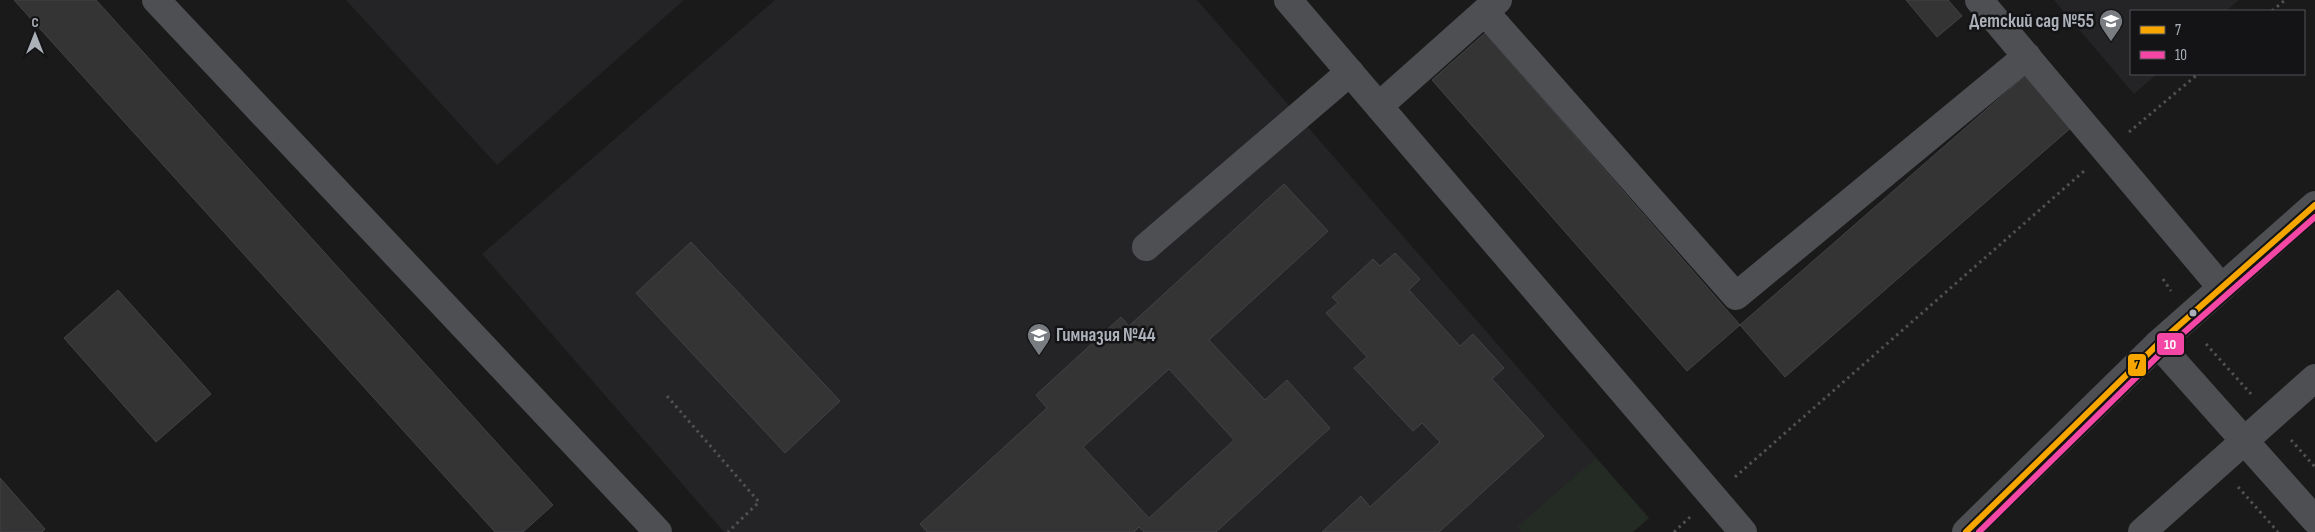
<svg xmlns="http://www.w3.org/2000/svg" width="2315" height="532" viewBox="0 0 2315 532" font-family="'Sofia Sans Condensed',sans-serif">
	<rect width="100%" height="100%" fill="#1a1a1a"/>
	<g fill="#242426">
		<polygon points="346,0 684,0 497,165"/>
		<polygon points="775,0 1197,0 1649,518 1633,532 724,532 482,254"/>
		<polygon points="2054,0 2239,0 2226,11 2131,11 2131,74 2157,74 2134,94"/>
	</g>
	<polygon fill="#242a24" points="1596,458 1649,518 1633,532 1522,532 1517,527"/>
	<g fill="#343435" stroke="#424346" fill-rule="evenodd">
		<polygon points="14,0 96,0 553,505 523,532 495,532"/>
		<polygon points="1906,0 1948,0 1962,16 1937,37"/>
		<polygon points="1485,33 1740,325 1687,371 1432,80"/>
		<polygon points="2027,74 2073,126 1785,377 1740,325"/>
		<path d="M1284,184L1328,231L1209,340L1265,400L1287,380L1330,428L1216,532H1144L1139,527L1134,532H927L920,524L1047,408L1036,395L1121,317L1129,326ZM1169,369L1234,440L1149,518L1083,447Z"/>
		<polygon points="691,242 840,401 785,453 636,293"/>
		<polygon points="1395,253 1420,279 1409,290 1460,346 1473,334 1504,368 1492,379 1544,436 1439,532 1322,532 1361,496 1370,507 1440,442 1422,423 1413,431 1354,368 1367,357 1326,313 1338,303 1332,297 1373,259 1380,266"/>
		<polygon points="118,290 211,394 156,442 64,338"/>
		<polygon points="0,478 45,529 42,532 0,532"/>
	</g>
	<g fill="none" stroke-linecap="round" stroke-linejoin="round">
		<g stroke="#505153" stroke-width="3" stroke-dasharray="2.5 4" stroke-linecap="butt">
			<polyline points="2272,11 2285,0"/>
			<polyline points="2129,132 2198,74"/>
			<polyline points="2163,279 2171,291"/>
			<polyline points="2206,344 2251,394"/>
			<polyline points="667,396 759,502 728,532"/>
			<polyline points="2291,440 2315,467"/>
			<polyline points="1735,477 2084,171"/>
			<polyline points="2238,487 2278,532"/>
			<polyline points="1674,532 1690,517"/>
		</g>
		<g stroke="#4e4f52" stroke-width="28">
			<polyline points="156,0 658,532"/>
			<polyline points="1288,0 1743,532"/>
			<polyline points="1979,0 2221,287"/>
			<polyline points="1485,12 1736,296 2027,56"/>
			<polyline points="1379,106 1498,0"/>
			<polyline points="1146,247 1350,72"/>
			<polyline points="2158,344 2315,520"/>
			<polyline points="1966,532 2158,344 2315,205"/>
			<polyline points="2142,532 2315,378"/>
		</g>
		<g stroke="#141416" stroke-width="10">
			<polyline id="bus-1" points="1966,532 2158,344 2315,205"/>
		</g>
		<g stroke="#141416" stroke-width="10">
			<polyline id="bus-2" points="1979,532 2164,350 2315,217"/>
		</g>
		<use href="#bus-1" stroke="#f7a600" stroke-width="6"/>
		<use href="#bus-2" stroke="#f346a5" stroke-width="6"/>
	</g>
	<defs>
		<g id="school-pin" transform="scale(1.25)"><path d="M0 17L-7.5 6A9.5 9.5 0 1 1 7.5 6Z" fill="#797c81" stroke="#141416"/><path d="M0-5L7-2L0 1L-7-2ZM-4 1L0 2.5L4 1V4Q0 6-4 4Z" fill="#fff"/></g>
	</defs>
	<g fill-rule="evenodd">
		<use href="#school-pin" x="2111" y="21"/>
		<use href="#school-pin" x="1039" y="335"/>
	</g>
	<circle fill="#acb0b9" stroke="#141416" stroke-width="2" cx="2193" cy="313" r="4.5"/>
	<g text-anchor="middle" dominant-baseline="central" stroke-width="5" stroke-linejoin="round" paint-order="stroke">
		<g font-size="19" font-weight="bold" fill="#acb0b9" stroke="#141416" text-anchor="end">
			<text x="2094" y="21">Детский сад №55</text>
			<text x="1056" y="335" text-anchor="start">Гимназия №44</text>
		</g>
	</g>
	<g stroke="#141416" stroke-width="2">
		<rect x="2156" y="332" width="29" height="24" rx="5" fill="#f346a5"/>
		<rect x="2127" y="353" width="20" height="24" rx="5" fill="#f7a600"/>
	</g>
	<g font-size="14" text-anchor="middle" font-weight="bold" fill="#fff">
		<text x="2170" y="349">10</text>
	</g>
	<g font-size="14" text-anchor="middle" font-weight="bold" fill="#111">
		<text x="2137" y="369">7</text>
	</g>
	<rect x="2130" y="10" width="175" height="65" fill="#141416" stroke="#515257"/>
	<rect x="2140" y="26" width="25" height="8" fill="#f7a600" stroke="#515257"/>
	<text x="2175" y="35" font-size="15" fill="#acb0b9">7</text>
	<rect x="2140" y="51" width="25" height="8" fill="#f346a5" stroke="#515257"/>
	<text x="2175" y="60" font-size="15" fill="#acb0b9">10</text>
	<g transform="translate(35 35)" stroke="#141416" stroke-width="4" paint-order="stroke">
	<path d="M0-4L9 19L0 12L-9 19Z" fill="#acb0b9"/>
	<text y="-8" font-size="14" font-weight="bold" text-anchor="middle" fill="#acb0b9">С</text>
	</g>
</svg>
